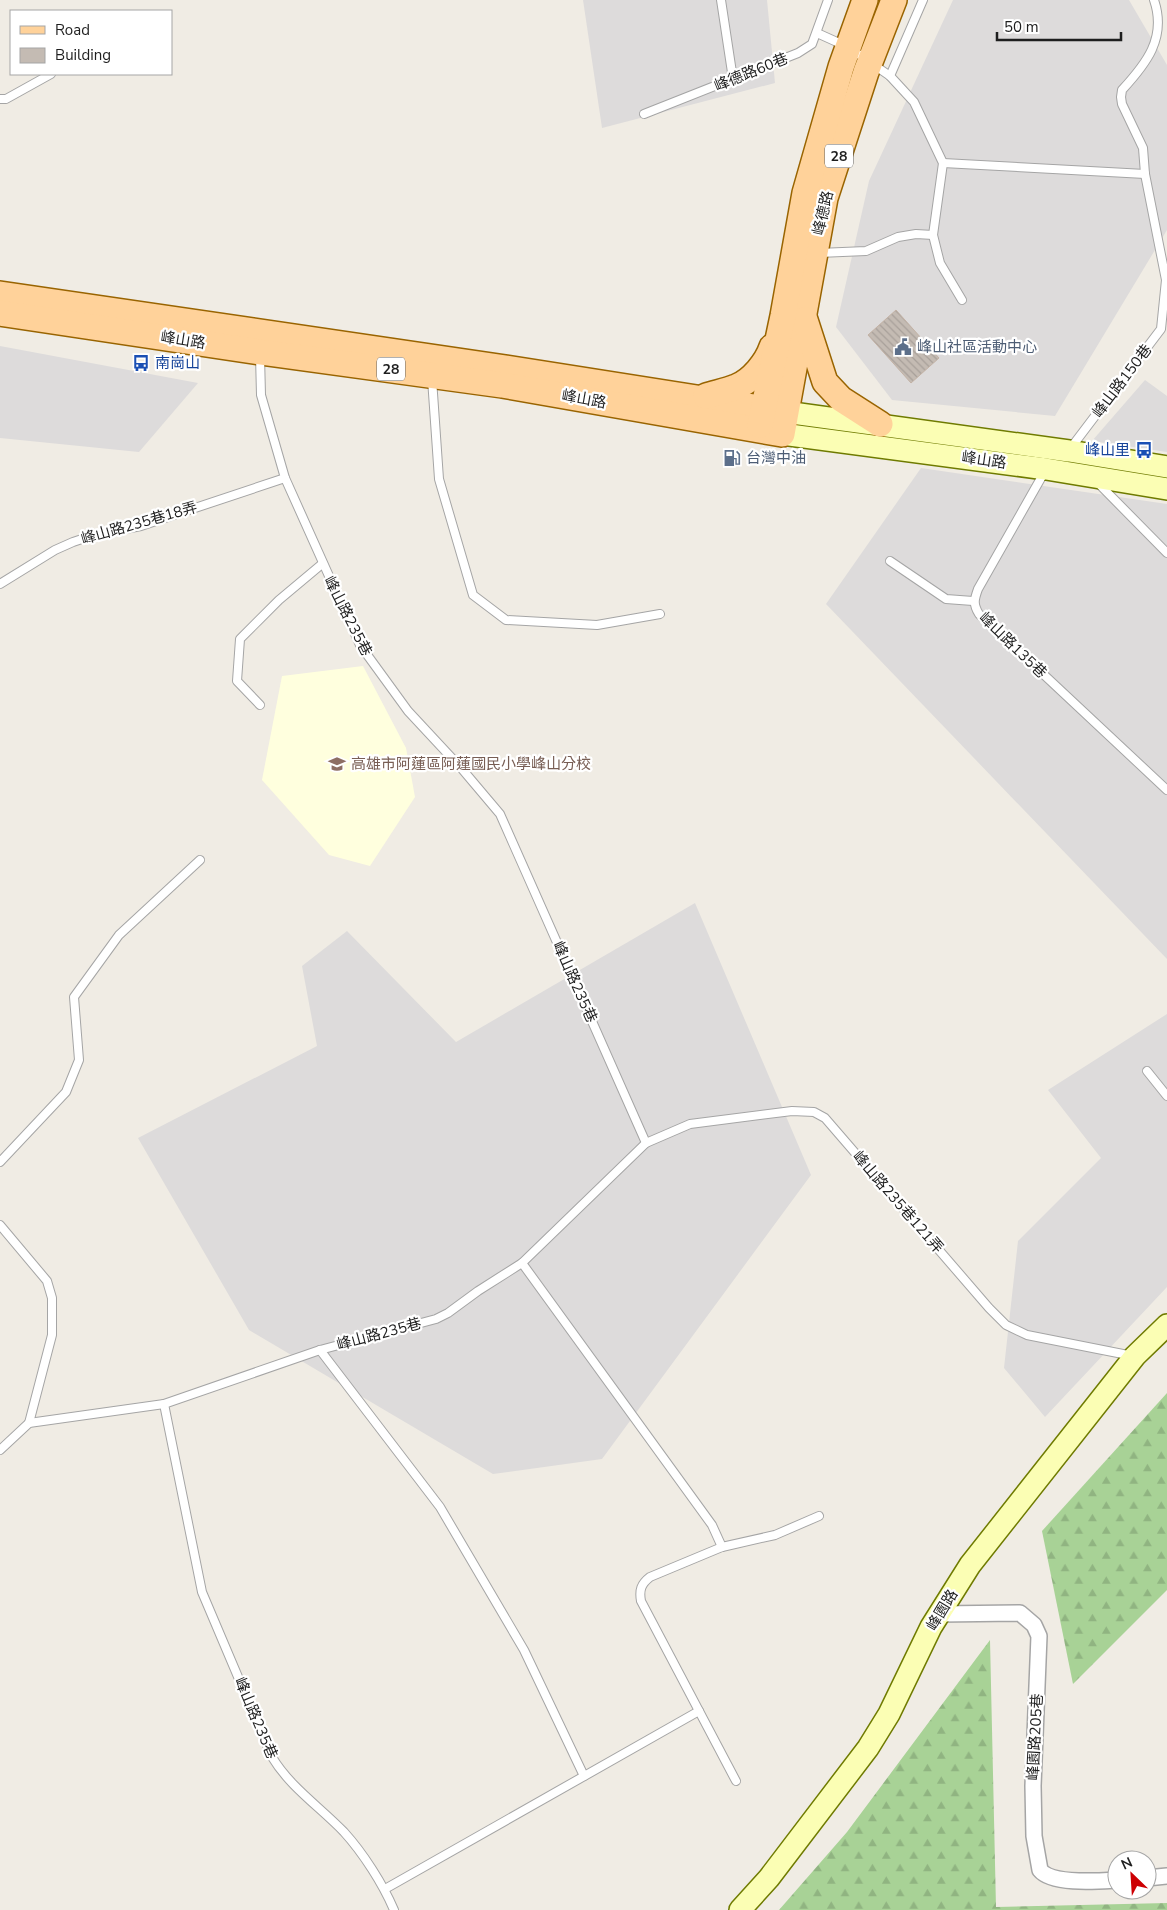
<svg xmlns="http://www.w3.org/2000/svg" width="1167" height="1910" viewBox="0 0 1167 1910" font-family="'Nunito Sans','Noto Sans TC',sans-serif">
	<defs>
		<pattern id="forest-firs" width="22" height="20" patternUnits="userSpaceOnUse" patternTransform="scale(1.25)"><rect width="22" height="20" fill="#a8d296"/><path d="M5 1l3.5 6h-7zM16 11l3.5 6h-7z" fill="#90b481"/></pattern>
		<pattern id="building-back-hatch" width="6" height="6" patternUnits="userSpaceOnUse" patternTransform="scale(1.25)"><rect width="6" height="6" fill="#c4bbb3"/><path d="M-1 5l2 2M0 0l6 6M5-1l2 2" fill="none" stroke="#a8a09a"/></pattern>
	</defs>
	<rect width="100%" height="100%" fill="#f0ece4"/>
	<g fill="#dddbdb">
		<polygon points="583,0 767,0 775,83 602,128"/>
		<polygon points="953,0 1129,0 1167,65 1167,230 1055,416 892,400 836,327 869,181"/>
		<polygon points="0,346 198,383 139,452 0,438"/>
		<polygon points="1145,380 1167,396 1167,452 1092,441"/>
		<polygon points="921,468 1167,504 1167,959 826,604"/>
		<polygon points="695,903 811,1175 602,1459 493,1474 249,1330 138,1138 317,1046 302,966 347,931 456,1042"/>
		<polygon points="1167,1014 1167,1287 1045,1417 1004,1368 1018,1241 1101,1158 1048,1090"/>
	</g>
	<polygon fill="#ffffde" points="363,666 406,748 415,797 370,866 329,855 262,780 282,676"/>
	<g fill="url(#forest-firs)">
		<polygon points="1167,1393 1167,1590 1073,1684 1042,1531"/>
		<polygon points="990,1640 996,1907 1167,1903 1167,1910 779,1910 847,1832"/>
	</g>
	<polygon fill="url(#building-back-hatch)" stroke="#c3b2a5" points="896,310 939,358 911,383 868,335"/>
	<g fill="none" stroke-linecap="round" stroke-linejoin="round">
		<g stroke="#a5a5a5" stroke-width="10">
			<g id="lane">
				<polyline points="721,0 733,79"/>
				<polyline points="817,33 848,47 890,76 914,102 943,163 933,235 940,263 962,300"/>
				<polyline points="890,76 923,0"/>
				<polyline points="0,99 6,99 51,74"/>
				<polyline points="644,114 798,53 812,44 828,0"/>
				<polyline points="943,163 1145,174"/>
				<polyline points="819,253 866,251 898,237 916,234 933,235"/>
				<polyline points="260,356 261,395 285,478 360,645 408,711 462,769 500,814 646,1143"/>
				<polyline points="432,379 439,479 473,595 506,620 597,625 660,614"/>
				<path d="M1070,449L1161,329L1166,280L1145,174L1143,148L1122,104L1121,97L1122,90C1146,64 1167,38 1154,0"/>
				<path d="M1045,471L978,589C974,600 973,604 979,614L1167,790"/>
				<polyline points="1098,483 1167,553"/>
				<polyline points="890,561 946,599 973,601"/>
				<polyline points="0,584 55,550 73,542 94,535 141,526 285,478"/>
				<polyline points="260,705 237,681 240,639 279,600 322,564"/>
				<polyline points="1147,1071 1167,1096"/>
				<polyline points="0,1162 66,1092 79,1060 74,997 119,935 200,860"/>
				<polyline points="0,1225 47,1281 52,1298 52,1335 29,1423"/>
				<polyline points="522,1263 712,1525 722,1547"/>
				<polyline points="320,1350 440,1507 524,1650 584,1776"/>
				<path d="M164,1404L202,1592L272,1757C290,1787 320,1807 344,1832C363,1853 383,1884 394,1910"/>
				<polyline points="0,1450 29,1423 164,1404 320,1350 436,1319 448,1313 478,1291 522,1263 646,1143 690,1124 792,1111 814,1112 825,1118 989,1308 1006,1325 1027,1335 1133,1356"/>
				<path d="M736,1781L641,1601C639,1590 641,1584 650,1577L722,1547L775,1535L819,1516"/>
				<polyline points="385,1889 699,1711"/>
			</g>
		</g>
		<g stroke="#a5a5a5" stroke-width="18">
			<g id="street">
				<path d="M939,1614L1020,1613L1034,1625L1039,1636L1033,1786L1034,1836L1040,1870C1052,1885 1099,1881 1117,1880"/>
				<polyline points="1147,1878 1167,1876"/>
			</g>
		</g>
		<g stroke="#6f7b00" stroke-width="24">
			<g id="secondary">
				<polyline points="785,412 1069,451 1167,467"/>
				<polyline points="782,434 1046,469 1167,489"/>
				<polyline points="740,1910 769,1878 868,1748 889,1714 931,1627 970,1565 1135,1356 1167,1325"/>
			</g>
		</g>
		<g stroke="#996400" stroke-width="28">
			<g id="primary">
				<polyline points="0,294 506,368 785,412"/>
				<polyline points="0,313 260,352 502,385 782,434 825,198 866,72 894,0"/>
				<polyline points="805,320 825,382 841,399 880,424"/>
				<path d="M706,396C715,393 727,391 736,387C752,381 767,362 772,347"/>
				<polyline points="760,425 783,316 805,193 841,67 865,0"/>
			</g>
		</g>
		<use href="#lane" stroke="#fff" stroke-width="8"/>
		<use href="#street" stroke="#fff" stroke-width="15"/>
		<use href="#secondary" stroke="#fbfeb4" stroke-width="21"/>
		<use href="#primary" stroke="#ffd29a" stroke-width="25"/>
	</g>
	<defs>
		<g id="civic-bare" transform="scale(1.35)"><path d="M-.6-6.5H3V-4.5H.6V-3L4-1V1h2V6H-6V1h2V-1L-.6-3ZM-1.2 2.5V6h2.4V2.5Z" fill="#5c6f8a" stroke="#fff" stroke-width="2.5" paint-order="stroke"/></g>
		<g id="bus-bare" transform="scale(1.35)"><path d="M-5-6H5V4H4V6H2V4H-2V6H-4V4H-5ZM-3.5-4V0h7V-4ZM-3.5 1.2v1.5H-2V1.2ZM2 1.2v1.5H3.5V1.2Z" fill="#1a4fb4" stroke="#fff" stroke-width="2.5" paint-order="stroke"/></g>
		<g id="fuel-bare" transform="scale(1.35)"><path d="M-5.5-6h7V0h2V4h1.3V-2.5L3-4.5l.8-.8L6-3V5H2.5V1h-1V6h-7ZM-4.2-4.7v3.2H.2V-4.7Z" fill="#5c6f8a" stroke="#fff" stroke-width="2.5" paint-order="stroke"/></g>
		<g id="school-bare" transform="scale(1.35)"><path d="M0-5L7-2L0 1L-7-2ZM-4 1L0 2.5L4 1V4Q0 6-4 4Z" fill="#8d6e63" stroke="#fff" stroke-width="2.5" paint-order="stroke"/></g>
	</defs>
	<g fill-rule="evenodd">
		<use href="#civic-bare" x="903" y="347"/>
		<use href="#bus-bare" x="141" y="363"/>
		<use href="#bus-bare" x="1144" y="450"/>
		<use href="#fuel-bare" x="732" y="458"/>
		<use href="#school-bare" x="337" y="764"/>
	</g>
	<g text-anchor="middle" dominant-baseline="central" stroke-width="4.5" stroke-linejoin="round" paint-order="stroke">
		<g fill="#fff" stroke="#626262" stroke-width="1">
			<rect x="825" y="144.5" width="28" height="23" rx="4"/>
			<rect x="377" y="357.5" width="28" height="23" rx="4"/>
		</g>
		<g font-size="14" font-weight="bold" fill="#1e1e1e">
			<text x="839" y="156">28</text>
			<text x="391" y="369">28</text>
		</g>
		<g font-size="15" fill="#1e1e1e" stroke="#fff">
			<text transform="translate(751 72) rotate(-22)">峰德路60巷</text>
			<text transform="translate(823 213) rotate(-77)">峰德路</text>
			<text transform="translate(183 340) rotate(9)">峰山路</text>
			<text transform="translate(1122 381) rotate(-53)">峰山路150巷</text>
			<text transform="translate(584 399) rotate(10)">峰山路</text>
			<text transform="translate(984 460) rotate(8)">峰山路</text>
			<text transform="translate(139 523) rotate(-16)">峰山路235巷18弄</text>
			<text transform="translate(348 616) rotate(63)">峰山路235巷</text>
			<text transform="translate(1013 645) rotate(44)">峰山路135巷</text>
			<text transform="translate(575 982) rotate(66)">峰山路235巷</text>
			<text transform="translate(898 1202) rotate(49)">峰山路235巷121弄</text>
			<text transform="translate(379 1334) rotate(-15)">峰山路235巷</text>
			<text transform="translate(942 1610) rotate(-59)">峰園路</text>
			<text transform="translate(256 1718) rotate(67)">峰山路235巷</text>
			<text transform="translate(1035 1737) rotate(-87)">峰園路205巷</text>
		</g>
		<g font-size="15" fill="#4e5e75" stroke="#fff" text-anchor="start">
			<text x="917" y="347">峰山社區活動中心</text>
			<text x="746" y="458">台灣中油</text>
		</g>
		<g font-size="15" fill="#164399" stroke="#fff" text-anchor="start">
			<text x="155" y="363">南崗山</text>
			<text x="1130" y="450" text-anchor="end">峰山里</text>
		</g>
		<g font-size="15" fill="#785e54" stroke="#fff" text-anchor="start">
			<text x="351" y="764">高雄市阿蓮區阿蓮國民小學峰山分校</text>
		</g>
	</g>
	<rect x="10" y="10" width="162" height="65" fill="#ffffff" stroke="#a5a5a5"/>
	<rect x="20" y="26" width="25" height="8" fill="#ffd29a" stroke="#a5a5a5"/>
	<text x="55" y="35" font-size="15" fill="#1e1e1e">Road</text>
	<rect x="20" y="48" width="25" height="15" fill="#c4bbb3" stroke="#a5a5a5"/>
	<text x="55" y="60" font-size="15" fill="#1e1e1e">Building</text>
	<g transform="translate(1132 1875) rotate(335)"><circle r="24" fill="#ffffff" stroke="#a5a5a5"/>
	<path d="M0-4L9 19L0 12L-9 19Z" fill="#cd0003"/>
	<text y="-8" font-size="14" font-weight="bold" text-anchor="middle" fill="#1e1e1e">N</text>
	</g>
	<path d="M997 32v8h124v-8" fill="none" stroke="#1e1e1e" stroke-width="2.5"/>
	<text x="1004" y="32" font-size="15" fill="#1e1e1e" stroke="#ffffff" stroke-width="4" paint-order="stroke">50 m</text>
</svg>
